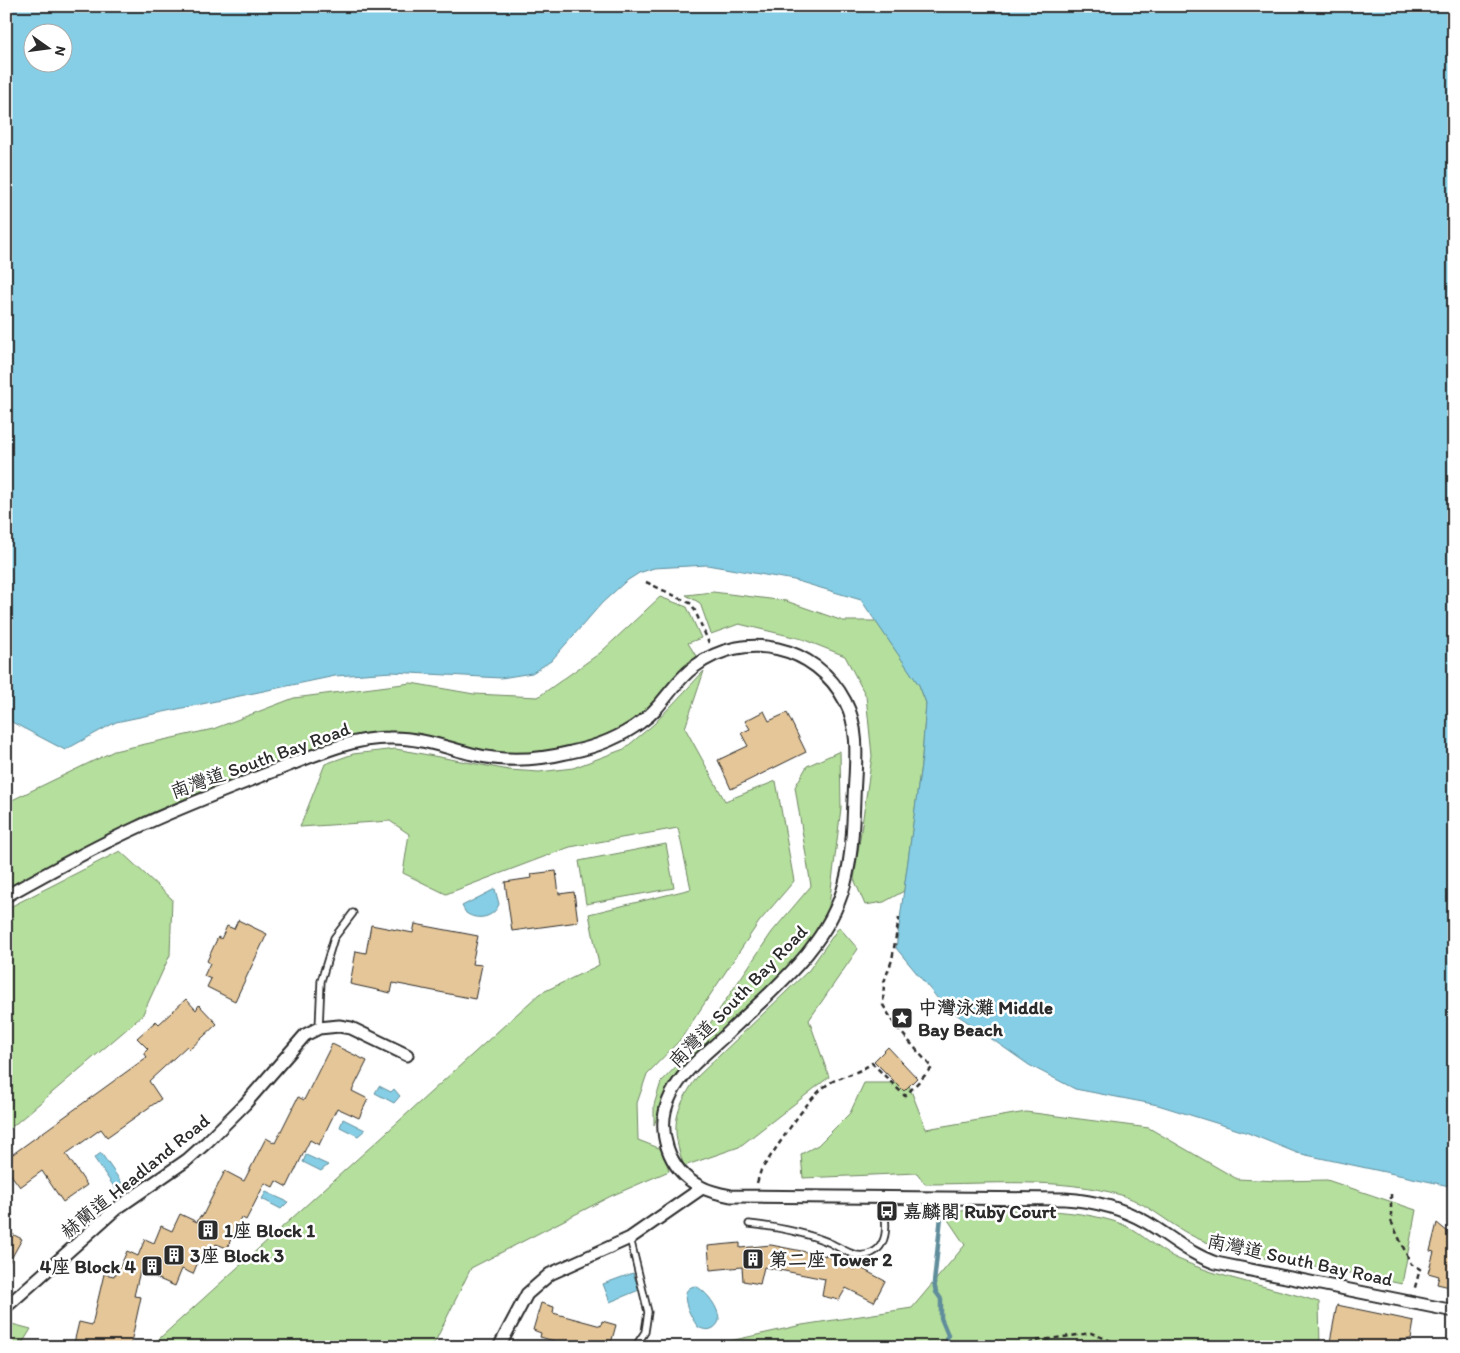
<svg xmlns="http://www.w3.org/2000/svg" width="1460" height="1353" viewBox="0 0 1460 1353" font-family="Itim,'LXGW WenKai TC',sans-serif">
	<rect width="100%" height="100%" fill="#fff"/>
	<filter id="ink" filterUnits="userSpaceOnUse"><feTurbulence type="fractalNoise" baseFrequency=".02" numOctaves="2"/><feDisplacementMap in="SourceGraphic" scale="10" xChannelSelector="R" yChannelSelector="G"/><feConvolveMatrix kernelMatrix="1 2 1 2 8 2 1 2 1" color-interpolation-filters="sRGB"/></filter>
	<g filter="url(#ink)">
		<g fill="#b5df9d" stroke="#708564">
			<polygon points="713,592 786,601 843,621 876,621 919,685 926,703 922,757 904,891 884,902 865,905 854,879 872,756 866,696 845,656 802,639 739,624 711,634 700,603 686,595"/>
			<polygon points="660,597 687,607 701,638 688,643 699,661 631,730 538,761 418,741 350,744 188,804 6,894 6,803 114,751 213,729 294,698 411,683 474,694 538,697 600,653"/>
			<polygon points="704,671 685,728 725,801 776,781 794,881 759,922 680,1040 647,1074 637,1103 638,1140 664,1150 669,1171 611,1196 471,1268 435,1342 428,1347 150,1347 539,994 599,965 589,914 691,889 678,828 570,847 446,894 403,873 409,834 390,821 300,827 325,764 353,754 396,749 509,770 539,772 573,768 624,749 654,724"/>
			<polygon points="840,751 841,808 828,914 796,959 684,1066 668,1089 654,1125 654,1105 661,1082 692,1050 772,932 811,886 795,787 807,766"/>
			<polygon points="666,844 674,888 586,904 579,861"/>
			<polygon points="120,851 172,899 170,955 142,1016 6,1132 6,909"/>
			<path d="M839,927L858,949L809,1020L829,1077L739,1147L684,1166C670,1127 674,1111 697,1077L809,970Z"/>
			<path d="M864,1083H908L926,1129L1026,1112L1149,1128L1237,1179L1278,1181L1327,1180L1416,1210L1402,1284C1377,1279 1352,1273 1328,1269C1287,1263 1245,1256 1206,1242C1175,1231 1153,1205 1121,1195C1059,1177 989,1184 925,1184L917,1173L803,1178L801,1154L818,1145L850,1113Z"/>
			<path d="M942,1211C998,1211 1058,1205 1113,1221C1138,1228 1154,1249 1178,1259C1222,1279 1273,1287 1319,1302L1320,1347H703L802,1325L912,1308L965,1245Z"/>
			<polygon points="12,1324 31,1329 20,1347 6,1347 6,1330"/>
		</g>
		<g fill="#85cee5" stroke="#618d9b" fill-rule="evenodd">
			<path d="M6,6H1454V1187L1297,1153L1248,1133L1158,1105L1075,1089L1029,1065L943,1005L896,948L922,757L926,703L919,685L861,600L794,580L707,565L654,568L639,573L625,582L602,603L551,661L532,673L501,678L392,672L335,676L116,722L65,750L6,719ZM62,32V62H32V32Z"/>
			<path d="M495,889L499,904C494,918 477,921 466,913L462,906Z"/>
			<polygon points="379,1086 391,1092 394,1089 400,1096 394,1103 375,1093"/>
			<polygon points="343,1119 365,1130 358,1136 340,1127"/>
			<polygon points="101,1153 124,1186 117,1191 94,1158"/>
			<polygon points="306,1155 328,1165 321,1171 303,1162"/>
			<polygon points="266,1192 288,1202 281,1209 262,1199"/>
			<polygon points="633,1273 639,1290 610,1302 603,1284"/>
			<path d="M695,1286C706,1290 720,1309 719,1321C715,1330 707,1332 698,1327C691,1318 675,1289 695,1286Z"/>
		</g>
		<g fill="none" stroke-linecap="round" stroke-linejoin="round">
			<polyline stroke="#618d9b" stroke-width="4.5" points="942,1207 934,1283 936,1292 941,1299 941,1318 948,1335 946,1347"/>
		</g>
		<g fill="#e5c698" stroke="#2b2b2b">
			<polygon points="764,711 769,721 787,713 806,752 731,789 718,760 748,746 741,733 750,729 745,721"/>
			<polygon points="556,871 559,894 574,892 578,922 512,931 505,882 532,878 531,874"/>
			<polygon points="238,920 267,934 235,1001 207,987 211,979 204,976 210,963 207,961 218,937 221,939 227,926 234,929"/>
			<polygon points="415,924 478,936 472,964 482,965 475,999 393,983 391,993 350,984 356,951 366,953 371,925 413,933"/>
			<polygon points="186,999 196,1010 199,1005 217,1024 190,1049 187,1046 149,1081 161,1099 107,1137 101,1129 66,1154 87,1185 63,1202 42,1171 20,1187 6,1168 6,1159 147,1057 144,1053 148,1049 137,1038 156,1021 159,1024"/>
			<polygon points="332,1044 367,1061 352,1091 368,1099 359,1118 337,1108 319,1145 310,1140 287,1187 276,1181 273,1187 265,1183 246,1220 241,1217 227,1248 216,1244 209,1261 200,1257 193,1274 182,1269 175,1286 140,1271 134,1296 141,1297 130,1347 73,1347 79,1322 92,1325 104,1274 114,1276 115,1274 117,1274 127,1251 138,1256 145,1239 154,1243 161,1226 172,1231 180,1214 197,1222 200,1216 202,1217 225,1171 244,1181 266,1138 275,1143 298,1097 304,1100"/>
			<polygon points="888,1047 917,1078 904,1091 874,1061"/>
			<polygon points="1437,1223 1454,1237 1454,1288 1437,1284 1439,1276 1428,1273 1434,1252 1430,1251"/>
			<polygon points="6,1231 22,1239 6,1268"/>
			<polygon points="740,1243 740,1248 771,1245 827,1256 855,1270 857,1266 885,1281 874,1302 846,1288 839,1300 822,1296 825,1279 764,1267 760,1284 743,1281 742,1267 710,1270 708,1246"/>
			<polygon points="541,1303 554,1307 553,1313 601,1326 602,1321 616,1325 610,1347 553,1347 554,1341 540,1337 541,1333 533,1330"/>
			<polygon points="1337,1305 1414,1321 1411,1339 1400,1340 1399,1347 1329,1347"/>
		</g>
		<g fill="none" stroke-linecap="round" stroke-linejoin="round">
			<g stroke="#2b2b2b" stroke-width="9">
				<g id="lane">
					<polyline points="319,1028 321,981 334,938 353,913"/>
					<path d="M749,1224C776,1227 803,1232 828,1242C837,1246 847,1253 856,1255C866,1257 878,1252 882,1243C889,1231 884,1211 883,1198"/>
					<polyline points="630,1238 648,1312 645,1332 635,1347"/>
				</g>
			</g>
			<g stroke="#2b2b2b" stroke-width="15">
				<g id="street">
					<path d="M6,896C49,872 92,848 136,828C180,807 226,790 271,772C309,758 348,738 389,738C418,737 444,747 472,754C503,762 539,760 571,752C596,747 621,737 641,722C663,707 673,682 694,667C744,629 816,645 845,701C861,731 855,766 854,799C853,827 852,856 845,883C828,947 773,989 728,1033C708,1052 683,1070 671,1095C654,1128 668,1171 701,1187C710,1192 721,1194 731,1196L1065,1199C1094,1201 1120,1207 1146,1222C1170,1236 1189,1254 1216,1263L1454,1311"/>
					<polyline points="6,1307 116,1209 187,1160 207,1142 245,1104 305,1035 319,1028 339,1026 351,1028 407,1055"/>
					<polyline points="499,1347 527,1294 550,1274 630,1238 702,1188"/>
				</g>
			</g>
			<g stroke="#2b2b2b" stroke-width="2.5" stroke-dasharray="5 4" stroke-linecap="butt">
				<polyline points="646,582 692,604 709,643"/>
				<path d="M757,1183L761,1170C777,1148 804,1103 824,1087C839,1075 855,1076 872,1063L905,1096L932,1068L895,1025L883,1005L884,982L892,960L899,918"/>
				<polyline points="1391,1194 1391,1221 1411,1264 1420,1269 1414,1291"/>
				<polyline points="1020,1347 1035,1341 1091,1333 1126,1347"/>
			</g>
			<use href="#lane" stroke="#fff" stroke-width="5.5"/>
			<use href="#street" stroke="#fff" stroke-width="11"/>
		</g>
	</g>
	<defs>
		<g id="sight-square" transform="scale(1.125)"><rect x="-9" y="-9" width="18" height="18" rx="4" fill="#2b2b2b" stroke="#fff"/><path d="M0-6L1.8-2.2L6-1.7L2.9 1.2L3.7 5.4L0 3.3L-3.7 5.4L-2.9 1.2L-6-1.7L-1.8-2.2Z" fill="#fff"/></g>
		<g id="bus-square" transform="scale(1.125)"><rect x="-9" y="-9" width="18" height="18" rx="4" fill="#2b2b2b" stroke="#fff"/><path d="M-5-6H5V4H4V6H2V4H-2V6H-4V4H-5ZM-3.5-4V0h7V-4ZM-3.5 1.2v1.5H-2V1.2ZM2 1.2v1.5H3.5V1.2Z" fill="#fff"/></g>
		<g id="building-square" transform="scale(1.125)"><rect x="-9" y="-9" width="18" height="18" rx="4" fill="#2b2b2b" stroke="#fff"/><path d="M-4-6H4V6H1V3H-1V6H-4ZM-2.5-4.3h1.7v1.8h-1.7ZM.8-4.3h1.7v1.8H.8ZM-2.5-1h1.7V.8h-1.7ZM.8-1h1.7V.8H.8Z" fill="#fff"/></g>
	</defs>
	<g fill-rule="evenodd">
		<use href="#sight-square" x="902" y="1018"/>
		<use href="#bus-square" x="887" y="1211"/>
		<use href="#building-square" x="208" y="1230"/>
		<use href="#building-square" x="174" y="1255"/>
		<use href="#building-square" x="753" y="1259"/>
		<use href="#building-square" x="152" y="1266"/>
	</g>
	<g text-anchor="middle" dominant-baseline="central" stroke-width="5" stroke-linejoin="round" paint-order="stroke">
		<g font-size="19" fill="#2b2b2b" stroke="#fff">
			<text transform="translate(260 760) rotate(-20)">南灣道 South Bay Road</text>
			<text transform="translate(738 996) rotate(-46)">南灣道 South Bay Road</text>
			<text transform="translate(135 1176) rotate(-39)">赫蘭道 Headland Road</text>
			<text transform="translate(1300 1260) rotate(12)">南灣道 South Bay Road</text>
		</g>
		<g font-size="19" font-weight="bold" fill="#2b2b2b" stroke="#fff" text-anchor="start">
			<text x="918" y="1007">中灣泳灘 Middle<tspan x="918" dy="22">Bay Beach</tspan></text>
			<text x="903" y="1211">嘉麟閣 Ruby Court</text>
			<text x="224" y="1230">1座 Block 1</text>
			<text x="190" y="1255">3座 Block 3</text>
			<text x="769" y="1259">第二座 Tower 2</text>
			<text x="136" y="1266" text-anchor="end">4座 Block 4</text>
		</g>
	</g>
	<rect width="1460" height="1353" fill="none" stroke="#fff" stroke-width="25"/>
	<rect x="12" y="12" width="1435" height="1328" fill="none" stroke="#2b2b2b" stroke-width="2" filter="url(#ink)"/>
	<g transform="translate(48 48) rotate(104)"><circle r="24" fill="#ffffff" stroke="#aaaaaa"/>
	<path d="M0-4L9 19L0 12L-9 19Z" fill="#2b2b2b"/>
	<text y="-8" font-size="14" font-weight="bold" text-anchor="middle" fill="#2b2b2b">N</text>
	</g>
</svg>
